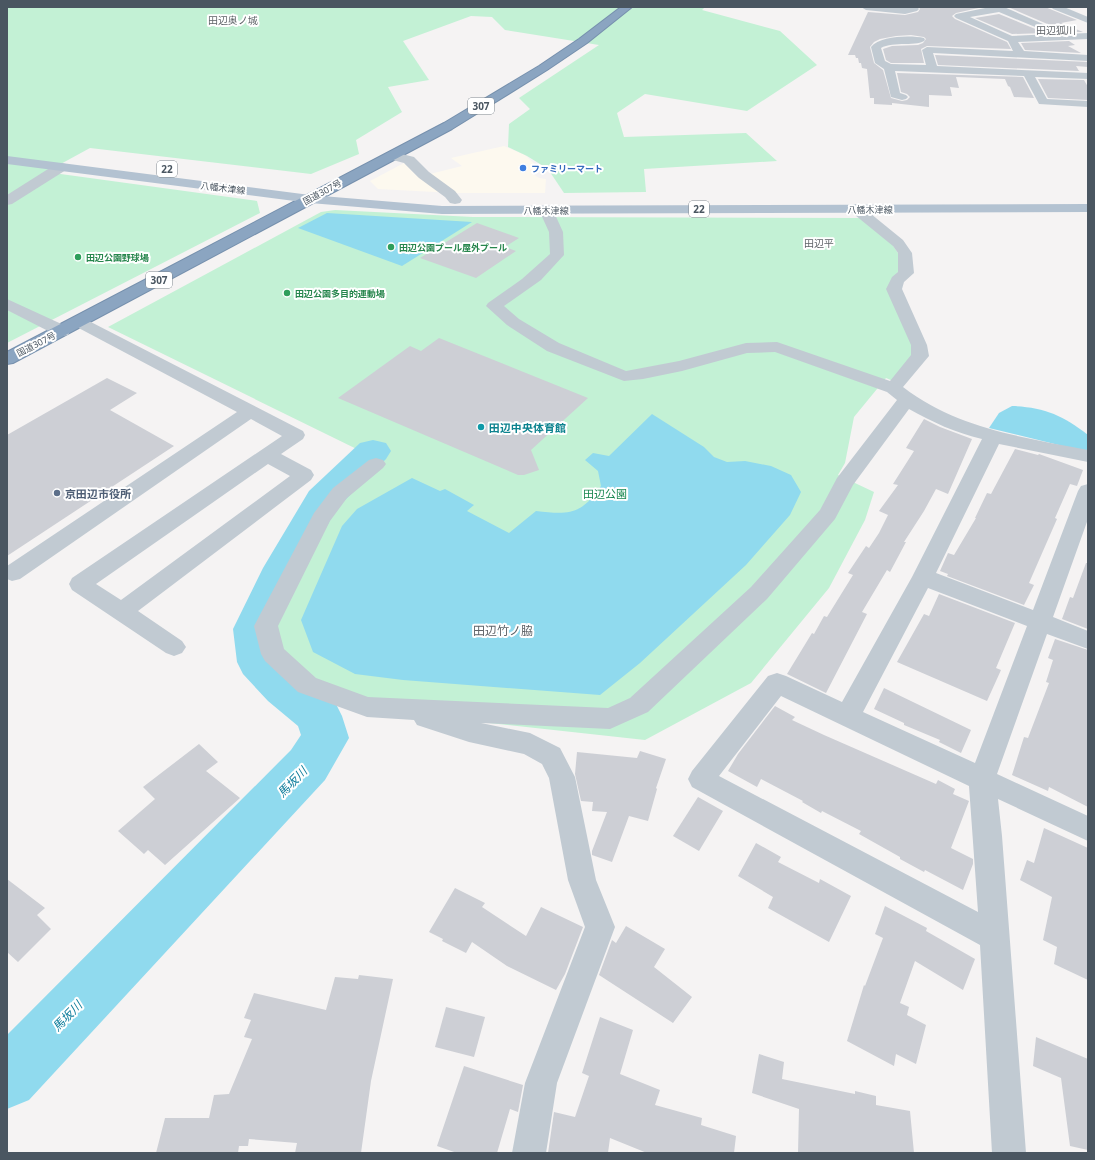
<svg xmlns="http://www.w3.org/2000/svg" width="1095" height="1160" viewBox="0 0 1095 1160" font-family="'Noto Sans','Noto Sans JP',sans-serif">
	<rect width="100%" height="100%" fill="#f5f3f3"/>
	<polygon fill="#fdf9ef" points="504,146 525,155 542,171 533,174 539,178 546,179 545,193 454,193 378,189 370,181 404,163 418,177 462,166 451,158"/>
	<g fill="#c3f1d5">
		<polygon points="7,7 705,7 702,10 780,31 817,65 747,111 645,94 617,113 624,137 746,133 777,161 644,169 646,192 564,193 548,169 527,156 508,147 509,124 530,109 519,98 599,45 505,30 492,17 471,16 403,41 429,80 388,87 402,112 356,140 359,154 311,174 90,148 46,172 257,201 260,213 7,343"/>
		<polygon points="335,210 473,217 861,218 890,241 898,253 899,271 889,284 915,352 893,381 886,378 854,417 845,463 838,475 874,492 865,520 829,588 751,683 645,740 443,718 300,689 262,626 336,492 375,458 108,327 321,212"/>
	</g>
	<g fill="#90daee">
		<polygon points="327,213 472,222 402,266 298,228"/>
		<path d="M1012,406C1043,407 1063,415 1088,435V450H1079L989,428L999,413Z"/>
		<path d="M652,414L704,447L714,457L727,462L745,461L771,466L791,475L801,492L790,515L746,565L640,663L600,695L403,680L355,674L313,652L301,620L342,526L357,509L412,478L440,491L445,489L474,505L467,511L509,533L536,511C569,515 581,515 601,486L598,471L585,460L593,453L609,456Z"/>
	</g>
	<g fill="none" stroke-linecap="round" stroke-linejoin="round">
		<polygon fill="#90daee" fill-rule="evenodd" points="373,440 386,443 391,451 386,459 337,508 303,568 275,629 280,655 300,675 335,702 342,716 349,738 325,780 29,1100 7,1109 7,1035 291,750 301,735 298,726 268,701 243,674 237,662 233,629 263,568 309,491 360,443"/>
	</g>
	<g fill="#cdcfd5">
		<polygon points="919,7 983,7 956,13 952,16 955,19 1007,42 1011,49 927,46 921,49 924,63 891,63 886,60 883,49 892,46 918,45 923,43 926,39 924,37 911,35 896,36 880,39 874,42 870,47 874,63 883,70 891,98 902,101 907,100 910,97 907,94 901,92 897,73 1023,77 1034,98 1014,97 1010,87 1008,86 1005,79 956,77 959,88 950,87 952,96 929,95 929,107 892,103 892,105 874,104 874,98 870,98 867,69 862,68 861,63 859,63 858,58 856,58 855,55 848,55 868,12 905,15 918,12 920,9"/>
		<polygon points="1008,7 1045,7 1077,20 1061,23 1083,32 1066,32"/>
		<polygon points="999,14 1045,33 1012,34 975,18"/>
		<polygon points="1069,41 1075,45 1068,46 1081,53 1025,50 1021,43"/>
		<polygon points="935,55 1088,62 1088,67 1076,66 1079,71 938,65"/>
		<polygon points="1038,79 1084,80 1088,87 1088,100 1048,98"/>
		<polygon points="477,223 519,238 505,247 516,251 476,278 420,258"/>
		<polygon points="439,338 588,398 531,450 539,470 524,475 518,475 338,398 410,346 421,351"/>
		<polygon points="107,378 137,393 110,410 174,446 7,556 7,435"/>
		<polygon points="924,419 940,427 972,439 948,494 936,489 924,511 904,542 906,542 890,572 887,570 862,612 867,614 826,693 787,674 812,633 814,634 824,616 827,617 853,575 848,573 866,546 869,548 879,533 888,515 879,511 898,485 893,484 914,451 906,448"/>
		<polygon points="1015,449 1038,455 1039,454 1083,470 1077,486 1070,484 1055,518 1057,519 1029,583 1034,585 1024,605 947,576 948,574 940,571 948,553 954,555 976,518 975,518 987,493 991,494"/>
		<polygon points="1086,563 1088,563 1088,629 1062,619 1070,597 1073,598"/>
		<polygon points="939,594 1015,623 996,668 1001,670 987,701 897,662 924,614 929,616"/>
		<polygon points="1055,639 1088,650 1088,807 1049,787 1048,791 1012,775 1024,737 1028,738 1049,683 1046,682 1053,660 1048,658"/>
		<polygon points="884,688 971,730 961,753 939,742 940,740 904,725 904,723 874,709"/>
		<polygon points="775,706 795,717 792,720 824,735 936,784 938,780 955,789 953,794 969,801 951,848 973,859 973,864 963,890 925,870 924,872 900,859 900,857 859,834 861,831 822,811 821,813 802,802 803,801 761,779 757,787 728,771 738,754"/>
		<polygon points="199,744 218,762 206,771 240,798 165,865 148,850 144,854 118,831 155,799 143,787"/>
		<polygon points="640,751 666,759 656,788 657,789 648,821 629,816 612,862 592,855 592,851 607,812 592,811 593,802 581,801 575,774 577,752 637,758"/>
		<polygon points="698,797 723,811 699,851 673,836"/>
		<polygon points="1044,828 1088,848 1088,980 1054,964 1057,947 1043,940 1052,897 1020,880 1027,860 1034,863"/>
		<polygon points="756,843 781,857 778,862 819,883 820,879 851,896 829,942 768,908 773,897 738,876"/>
		<polygon points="7,879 45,908 37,915 51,929 18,962 7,952"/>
		<polygon points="455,888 485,903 482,907 526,936 541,907 583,927 565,974 556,990 507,966 472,942 466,953 442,941 443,939 429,932"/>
		<polygon points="885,906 927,928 926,931 975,959 963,990 915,961 900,1003 909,1007 907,1015 926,1025 916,1064 896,1054 894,1066 847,1041 864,985 865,986 883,938 875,934"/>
		<polygon points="626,926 665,949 654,967 692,997 673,1023 599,975 612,940 616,943"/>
		<polygon points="359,975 393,979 371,1081 361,1153 295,1153 297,1143 249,1139 248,1146 239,1146 238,1153 156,1153 165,1118 209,1118 214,1095 229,1094 252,1039 244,1037 251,1020 244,1018 254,993 326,1010 335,977 358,979"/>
		<polygon points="446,1007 485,1017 474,1057 435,1047"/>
		<polygon points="600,1017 633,1030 620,1074 660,1090 655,1105 702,1118 701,1125 736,1136 734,1153 647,1153 610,1138 608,1153 548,1153 554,1112 575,1117 589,1076 582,1073"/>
		<polygon points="1036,1037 1088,1059 1088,1150 1070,1146 1061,1078 1033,1066"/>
		<polygon points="759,1054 784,1062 782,1079 855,1094 855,1091 876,1096 876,1105 910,1111 914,1153 798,1153 799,1109 752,1093"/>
		<polygon points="464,1066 523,1085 518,1112 510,1109 497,1153 457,1153 437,1146"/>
	</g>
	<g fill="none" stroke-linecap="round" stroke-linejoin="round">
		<g stroke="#7690ad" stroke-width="2">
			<polygon id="highway" points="621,7 632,7 587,43 547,70 452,129 13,363 7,364 7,352 444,123 539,66 579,39"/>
		</g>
		<g fill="#c1cad2" fill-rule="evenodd">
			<polygon points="861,7 917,7 919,9 917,11 905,14 866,10"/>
			<path d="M990,7H1004L1066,34L1088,33V39L1018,42L1024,51L1088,55V61L933,53L937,66L1088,73V79L1035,77L1047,99L1088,101V107L1039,104L1024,76L895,71L900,93L906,95L908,97L906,99L902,100L891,97L884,69L875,63L871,47C880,36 910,35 924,38L925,40C919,47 893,41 881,48L885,61L891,64L926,65L922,50L927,47L1013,51L1008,41L956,18L954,16L956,14ZM999,12L1052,34L1012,36L970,17Z"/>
			<polygon points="1051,7 1064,7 1088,17 1088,23 1053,9"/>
			<polygon points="394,152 414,157 429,172 455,191 462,200 460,203 455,204 450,203 445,197 419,178 404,163 389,159 388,156 389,153"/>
			<polygon points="61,163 66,164 68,167 66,170 12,204 7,205 7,195 56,164"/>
			<path d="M855,204L860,205L903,240L912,253L914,273L904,282L902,289L927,345L929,356L903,387C958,429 1022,437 1088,450V462L999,444L936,573L1033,610L1078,491L1081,486L1088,484V519L1053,617L1088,631V649L1047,634L997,774L1088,816V841L998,799L1002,836L1026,1153H992L980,945L692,787L688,779L692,771L768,676L777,673L786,676L842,702L912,577L982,439C956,433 932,422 909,409L853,485L835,519L767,599L648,712L610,729L481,723L530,733L560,748L575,777L596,880L615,927L557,1083L546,1153H512L525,1083L585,927L568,880L549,778L542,764L524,754L469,742L417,725L414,720L367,717L298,692L265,661L261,654L254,626L314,513L333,488L369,460L376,458L383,460L386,464L383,468L347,498L330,521L278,626L284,649L316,678L368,697L608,708L630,698L751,587L820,510L837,478L897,400L887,392L775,352L747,353L682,371L643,379L624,381L547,351L507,325L486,306L488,303L522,279L550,254L549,232L539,210L541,207L546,206L551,207L553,210L563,232L564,255L541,280L504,306L519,319L559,343L626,371L679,361L746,343L777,342L890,381L911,355V345L886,289L892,277L898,272V253L893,246L850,211L848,208L850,205ZM928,588L1027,626L975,763L863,712ZM781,696L969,786L978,912L719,776Z"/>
			<polygon points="7,299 68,327 70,331 68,335 62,336 56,335 7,310"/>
			<path d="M79,317L85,319L303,431L305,435L303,439L281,454L311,470L314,475L311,480L138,611L182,641L186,647L182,653L174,656L166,653L72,590L69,584L72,578L282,436L251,419L20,579L12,581L7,579V566L237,412L73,325L71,322L73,319ZM268,464L290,476L121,600L96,584Z"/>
		</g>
		<polygon fill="#b3c2d1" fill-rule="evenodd" points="7,156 310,195 442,206 1088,204 1088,212 442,214 310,203 7,164"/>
		<use href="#highway" fill="#8ba5c1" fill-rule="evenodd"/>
	</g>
	<circle fill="#3f7fe0" stroke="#fff" stroke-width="1.5" cx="523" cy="168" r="4"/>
	<g fill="#2e9e5b" stroke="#fff" stroke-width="1.5">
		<circle cx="391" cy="247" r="4"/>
		<circle cx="78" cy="257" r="4"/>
		<circle cx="287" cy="293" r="4"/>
	</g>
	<circle fill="#0f9aa8" stroke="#fff" stroke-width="1.5" cx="481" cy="427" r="4"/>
	<circle fill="#5c6f8a" stroke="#fff" stroke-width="1.5" cx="57" cy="493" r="4"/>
	<g text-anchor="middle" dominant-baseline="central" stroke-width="4" stroke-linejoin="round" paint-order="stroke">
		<g font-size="9" font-weight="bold" fill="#366cbe" stroke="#fff" text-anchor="start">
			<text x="531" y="168">ファミリーマート</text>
		</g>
		<g font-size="9" fill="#4a5661" stroke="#fff">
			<text transform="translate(223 188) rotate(7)">八幡木津線</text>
			<text transform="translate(322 192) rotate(-29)">国道307号</text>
			<text x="870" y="209">八幡木津線</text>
			<text x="546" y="210">八幡木津線</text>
			<text transform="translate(36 344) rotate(-27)">国道307号</text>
		</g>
		<g font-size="9" font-weight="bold" fill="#27864d" stroke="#fff" text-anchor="start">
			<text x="399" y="247">田辺公園プール屋外プール</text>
			<text x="86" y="257">田辺公園野球場</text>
			<text x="295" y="293">田辺公園多目的運動場</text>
		</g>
		<g font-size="10" fill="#5f6368" stroke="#fff">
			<text x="233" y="20">田辺奥ノ城</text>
			<text x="1056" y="30">田辺狐川</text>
			<text x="819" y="243">田辺平</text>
		</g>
		<g fill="#fff" stroke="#808990" stroke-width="1">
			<rect x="468" y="98" width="26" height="16" rx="3"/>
			<rect x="157" y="161" width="20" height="16" rx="3"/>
			<rect x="689" y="201" width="20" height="16" rx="3"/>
			<rect x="146" y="272" width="26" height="16" rx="3"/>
		</g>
		<g font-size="10" font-weight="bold" fill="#4a5661">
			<text x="481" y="106">307</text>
			<text x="167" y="169">22</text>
			<text x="699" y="209">22</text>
			<text x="159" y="280">307</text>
		</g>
		<g font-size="11" font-weight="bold" fill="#0d838f" stroke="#fff" text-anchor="start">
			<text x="489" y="427">田辺中央体育館</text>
		</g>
		<g font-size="11" font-weight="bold" fill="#4e5e75" stroke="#fff" text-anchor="start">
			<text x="65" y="493">京田辺市役所</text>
		</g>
		<g font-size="11" fill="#17864f" stroke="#fff">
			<text x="605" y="493">田辺公園</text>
		</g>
		<g font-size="12" fill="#5f6368" stroke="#fff">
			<text x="503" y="630">田辺竹ノ脇</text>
		</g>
		<g font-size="12" font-style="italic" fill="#0c7c9b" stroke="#fff">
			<text transform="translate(292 782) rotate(-46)">馬坂川</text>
			<text transform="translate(67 1016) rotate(-46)">馬坂川</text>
		</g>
	</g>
	<rect width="1095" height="1160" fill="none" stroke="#4a5661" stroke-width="16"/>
</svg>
